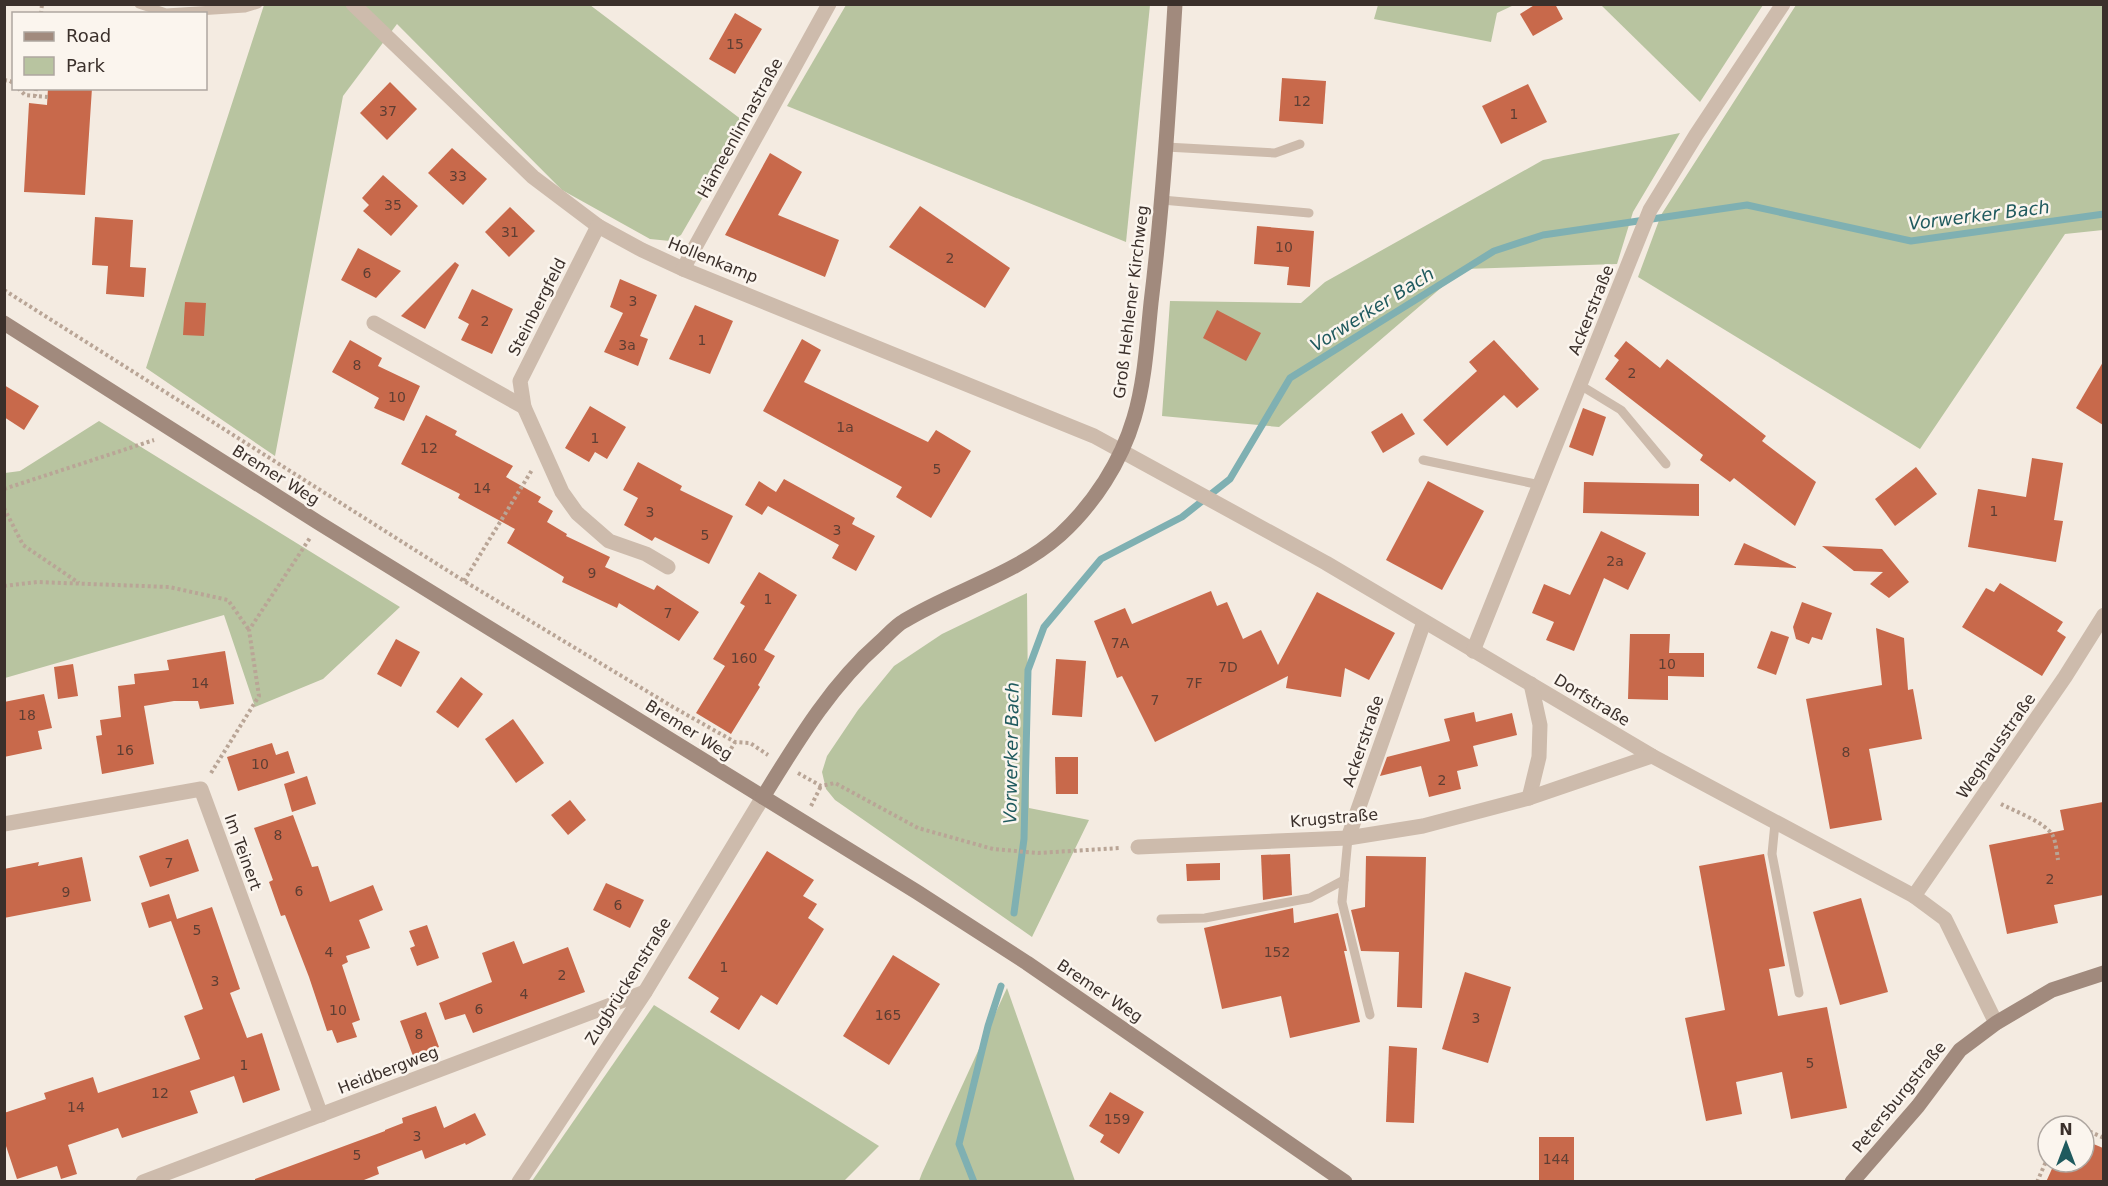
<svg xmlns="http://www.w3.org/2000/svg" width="2108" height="1186" viewBox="0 0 2108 1186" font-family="'DejaVu Sans',sans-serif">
	<rect width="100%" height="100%" fill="#f4ebe1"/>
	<g fill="#b8c4a0">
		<polygon points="264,5 590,5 746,123 681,235 670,241 650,239 562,190 397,24 343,96 275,456 146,368"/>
		<polygon points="846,5 1150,5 1126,242 787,106"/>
		<polygon points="1378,5 1378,4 1514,5 1497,13 1491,42 1374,19"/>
		<polygon points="1601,5 1763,5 1700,102"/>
		<polygon points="1796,5 2103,5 2103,230 2065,234 1920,449 1638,277 1661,215"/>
		<polygon points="1680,133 1633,212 1617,264 1463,269 1279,427 1162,416 1170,301 1301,303 1325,282 1543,160"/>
		<polygon points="99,421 400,607 323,679 255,707 224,615 5,678 5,473 20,471"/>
		<polygon points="1027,593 1029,808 1089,820 1032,937 835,800 826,789 822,772 827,756 858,710 894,666 942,634"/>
		<polygon points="1007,988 1075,1181 919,1181 922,1173"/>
		<polygon points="654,1005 879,1146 844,1181 532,1181"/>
	</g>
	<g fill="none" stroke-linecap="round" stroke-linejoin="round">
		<g stroke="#7fb0b2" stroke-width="7">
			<polyline points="1014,913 1024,839 1028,670 1044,627 1101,559 1182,517 1230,479 1290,378 1494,251 1543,235 1747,205 1911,241 2104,214"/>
			<polyline points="974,1182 959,1144 988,1026 1001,986"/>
		</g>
	</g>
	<g fill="#c8694b">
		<polygon points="1536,4 1555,4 1563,19 1533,36 1520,14"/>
		<polygon points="735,13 762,29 735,74 709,59"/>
		<polygon points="1282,78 1326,81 1323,124 1279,121"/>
		<polygon points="390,82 417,109 387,140 360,113"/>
		<polygon points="1528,84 1547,122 1501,144 1482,106"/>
		<polygon points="48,88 92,88 85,195 24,192 29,103 47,105"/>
		<polygon points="452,148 487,179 463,205 428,173"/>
		<polygon points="770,153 802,172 778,215 839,240 825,277 725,235"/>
		<polygon points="383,175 418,206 391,236 363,211 369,205 362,198"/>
		<polygon points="920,206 1010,268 985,308 889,247"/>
		<polygon points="510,207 535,231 509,257 485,232"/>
		<polygon points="95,217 133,220 130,267 146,268 144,297 106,294 108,266 92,265"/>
		<polygon points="1257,226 1314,231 1310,287 1287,285 1289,267 1254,264"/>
		<polygon points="358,248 401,271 376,298 341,280"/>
		<polygon points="455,262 459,265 425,329 401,316"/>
		<polygon points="620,279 657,295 640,336 648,339 638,366 604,352 623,313 610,307"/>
		<polygon points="472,289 513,309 492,354 461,340 469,324 458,318"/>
		<polygon points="185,302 206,303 204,336 183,335"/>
		<polygon points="695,305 733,321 710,374 669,359"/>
		<polygon points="1217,310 1261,333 1246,361 1203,338"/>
		<polygon points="802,339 821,350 804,382 928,442 936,430 971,451 931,518 896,497 902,487 763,411"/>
		<polygon points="350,340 382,358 378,366 420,386 404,421 374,408 379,398 332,372"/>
		<polygon points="1494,340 1539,389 1517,408 1504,395 1447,446 1423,420 1477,371 1469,362"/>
		<polygon points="1626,341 1660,368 1667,359 1766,436 1762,441 1816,482 1795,526 1734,478 1730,482 1700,460 1703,455 1605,379 1619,360 1614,356"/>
		<polygon points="2103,362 2103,425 2076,408"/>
		<polygon points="4,385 39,406 24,430 4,417"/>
		<polygon points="590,406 626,427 607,459 595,452 589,462 565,448"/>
		<polygon points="1583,408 1606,417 1593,456 1569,447"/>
		<polygon points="1402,413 1415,434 1383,453 1371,432"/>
		<polygon points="426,415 457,431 455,435 513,466 506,477 541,497 538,502 553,511 547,522 567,534 566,536 610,557 605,567 654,590 657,585 699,612 679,641 619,603 617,608 562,582 564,577 507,543 515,529 458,498 460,494 401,464"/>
		<polygon points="2032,458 2063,463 2054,520 2063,521 2056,562 1968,547 1978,489 2026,497"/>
		<polygon points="638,462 682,486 680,490 733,516 709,564 655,537 652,541 624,525 638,498 623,490"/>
		<polygon points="1916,467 1937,494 1895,526 1875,499"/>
		<polygon points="784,479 855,518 852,524 875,536 856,571 832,558 839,545 768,506 762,515 745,505 759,481 776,492"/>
		<polygon points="1428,481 1484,511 1442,590 1386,560"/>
		<polygon points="1584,482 1699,484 1699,516 1583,513"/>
		<polygon points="1601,531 1646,553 1628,590 1604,578 1574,651 1546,640 1554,622 1532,613 1544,584 1570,595"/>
		<polygon points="1744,543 1796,567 1796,568 1734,565"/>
		<polygon points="1822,546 1882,549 1909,582 1889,598 1870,584 1883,572 1854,571"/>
		<polygon points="759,572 797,595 764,650 775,656 758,685 760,687 731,734 696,713 725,666 713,659 745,606 740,603"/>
		<polygon points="2000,583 2063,622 2057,631 2066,637 2042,676 1962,627 1986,588 1994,592"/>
		<polygon points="1211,591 1217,606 1227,602 1243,639 1261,630 1278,665 1317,592 1395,633 1369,680 1345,668 1341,697 1286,688 1288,676 1155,742 1122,676 1117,678 1094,621 1125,608 1132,624"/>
		<polygon points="1802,602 1832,613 1822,640 1812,637 1809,644 1796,639 1793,627"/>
		<polygon points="1876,628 1904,638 1908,690 1913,689 1922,739 1869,749 1882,820 1830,829 1806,699 1882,685"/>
		<polygon points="1771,631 1789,637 1776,675 1757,668"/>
		<polygon points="1630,634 1670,634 1669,653 1704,653 1704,677 1668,676 1668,700 1628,699"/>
		<polygon points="396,639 420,652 401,687 377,674"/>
		<polygon points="225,651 234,704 200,709 198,701 174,701 144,706 154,764 102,774 96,736 102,735 100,720 121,717 118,686 135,684 134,674 169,670 167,660"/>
		<polygon points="1056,659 1086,661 1082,717 1052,715"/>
		<polygon points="73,664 78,696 58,699 54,667"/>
		<polygon points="461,677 483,694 458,728 436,712"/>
		<polygon points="44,694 52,728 38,731 42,749 4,757 4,702"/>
		<polygon points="1474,712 1476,722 1512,713 1517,735 1473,746 1478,766 1457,771 1461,789 1429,797 1421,766 1380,776 1387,757 1450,741 1444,719"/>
		<polygon points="513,719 544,763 516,783 485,739"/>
		<polygon points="272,743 276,755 288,751 295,773 238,791 227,757"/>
		<polygon points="1055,757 1078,757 1078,794 1056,794"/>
		<polygon points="307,776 316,804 292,812 284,784"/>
		<polygon points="570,800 586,820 568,835 551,815"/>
		<polygon points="2103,802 2103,895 2054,905 2058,923 2007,934 1989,845 2064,830 2060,810"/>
		<polygon points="293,815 312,867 318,866 330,902 373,885 383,910 359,920 370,948 346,956 348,962 342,965 360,1020 352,1023 357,1037 337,1043 332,1030 327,1031 309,977 285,915 281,916 269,882 273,880 254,828"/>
		<polygon points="188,839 199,871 150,887 139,856"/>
		<polygon points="767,851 814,880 803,896 817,904 808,918 824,929 777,1005 761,995 739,1030 710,1012 719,998 688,978"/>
		<polygon points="1290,854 1292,895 1263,900 1261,855"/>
		<polygon points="1764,854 1785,966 1769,969 1778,1016 1827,1007 1847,1108 1791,1119 1782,1072 1736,1082 1742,1114 1706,1121 1685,1018 1725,1010 1699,866"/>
		<polygon points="1366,856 1426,857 1422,1008 1397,1007 1399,952 1361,951 1351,910 1365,907"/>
		<polygon points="82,857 91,901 4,918 4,869 39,862 38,866"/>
		<polygon points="1220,863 1220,880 1187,881 1186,864"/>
		<polygon points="606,883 644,900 630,928 593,910"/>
		<polygon points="169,894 177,919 212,907 240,989 230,993 247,1038 262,1033 280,1090 243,1103 234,1076 190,1091 198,1113 122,1138 118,1128 68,1145 77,1174 61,1179 57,1166 17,1179 4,1140 4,1113 46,1099 44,1093 93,1077 98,1093 200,1059 184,1016 203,1009 171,921 149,928 141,903"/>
		<polygon points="1861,898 1888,992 1840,1005 1813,912"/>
		<polygon points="1293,908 1294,923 1338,913 1347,951 1344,951 1360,1022 1290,1038 1281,996 1222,1009 1204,928"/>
		<polygon points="427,925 439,958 417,966 410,948 415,946 409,931"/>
		<polygon points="514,941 523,964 568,947 585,992 473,1033 465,1014 445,1020 439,1003 492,982 482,953"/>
		<polygon points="893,955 940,984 889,1065 843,1036"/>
		<polygon points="1465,972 1511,987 1488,1063 1442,1049"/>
		<polygon points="426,1012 439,1047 413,1056 400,1021"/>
		<polygon points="1389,1046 1417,1048 1414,1123 1386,1122"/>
		<polygon points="1110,1092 1144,1112 1119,1154 1100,1142 1104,1135 1089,1126"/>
		<polygon points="436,1106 444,1128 475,1113 486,1135 466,1145 465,1143 425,1159 422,1150 377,1167 379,1174 359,1182 255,1182 255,1179 385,1131 385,1130 403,1123 402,1118"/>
		<rect x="1539" y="1137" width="35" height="45"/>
		<polygon points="2084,1140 2103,1148 2103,1182 2046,1182 2055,1162 2084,1162"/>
	</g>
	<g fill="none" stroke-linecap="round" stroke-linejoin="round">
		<g stroke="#b9a596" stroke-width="4" stroke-dasharray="3 3" stroke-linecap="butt">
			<polyline points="41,14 42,4"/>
			<polyline points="4,80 10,81 14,84"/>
			<polyline points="18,88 25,95 35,96"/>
			<polyline points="36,88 35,96 48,97"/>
			<polyline points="4,290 464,581 673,707 735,742 750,743 768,755"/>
			<polyline points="4,489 154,440"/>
			<polyline points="4,508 23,545 79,583"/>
			<polyline points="464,581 532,470"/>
			<polyline points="4,586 37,582 169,587 228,600 249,630"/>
			<polyline points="728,754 735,742"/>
			<polyline points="211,773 259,696 249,630 310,538"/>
			<polyline points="798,773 821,786 835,783 918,828 993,849 1038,853 1120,848"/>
			<path d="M2001,804C2014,811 2047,823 2053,836C2056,843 2057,853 2058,860"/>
			<polyline points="811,806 821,786"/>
			<polyline points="2062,1126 2064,1120 2077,1126"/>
			<polyline points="2084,1129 2104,1138"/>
			<polyline points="2037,1182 2048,1157"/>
		</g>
		<g stroke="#cdbbac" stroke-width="9">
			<polyline points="139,4 166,13 245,8 258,4"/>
			<polyline points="1166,147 1275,153 1300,144"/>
			<polyline points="1162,200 1309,213"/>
			<polyline points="1580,385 1621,410 1666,464"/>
			<polyline points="1423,460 1540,485"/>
			<polyline points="1775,823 1772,854 1799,993"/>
			<polyline points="1348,838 1342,902 1370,1015"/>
			<polyline points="1161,919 1205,918 1310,898 1344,880"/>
		</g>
		<g stroke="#cdbbac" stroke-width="15">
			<polyline points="353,4 533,177 598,226 642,250 683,269 1094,436 1326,563 1652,756 1914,896 1945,919 1996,1023"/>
			<polyline points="598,226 520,381 524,407 562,492 577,513 609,541 646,554 668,567"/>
			<polyline points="683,269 829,4"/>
			<polyline points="374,323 524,407"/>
			<polyline points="1473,651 1650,210 1696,135 1783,4"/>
			<polyline points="1529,798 1539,757 1540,725 1531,684"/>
			<polyline points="4,824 201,789 321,1115"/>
			<polyline points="1348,838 1424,622"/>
			<polyline points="1138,847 1348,838 1423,826 1529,798 1652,756"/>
			<polyline points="1914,896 2065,677 2104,615"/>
			<polyline points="143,1182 645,992"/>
			<polyline points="519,1182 645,992 763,797"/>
		</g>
		<g stroke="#a18a7d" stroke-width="15">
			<polyline points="4,323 319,523 917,892 1027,963 1345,1182"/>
			<path d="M763,797C797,742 830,686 879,643C887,636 895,626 904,621C955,590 1015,575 1060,535C1094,504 1121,462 1134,418C1145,381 1147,341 1151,303C1163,204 1169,104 1175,4"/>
			<polyline points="1852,1182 1918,1106 1960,1050 1996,1023 2052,990 2104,973"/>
		</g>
	</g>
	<g text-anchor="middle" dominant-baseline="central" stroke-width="5" stroke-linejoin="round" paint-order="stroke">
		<g font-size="14" fill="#5e3e33">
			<text x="735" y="44">15</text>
			<text x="1302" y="101">12</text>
			<text x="388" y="111">37</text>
			<text x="1514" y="114">1</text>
			<text x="458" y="176">33</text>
			<text x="393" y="205">35</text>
			<text x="510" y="232">31</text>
			<text x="1284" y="247">10</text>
			<text x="950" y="258">2</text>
			<text x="367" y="273">6</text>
			<text x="633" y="301">3</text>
			<text x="485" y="321">2</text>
			<text x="702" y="340">1</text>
			<text x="627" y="345">3a</text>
			<text x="357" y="365">8</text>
			<text x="1632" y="373">2</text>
			<text x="397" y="397">10</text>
			<text x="845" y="427">1a</text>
			<text x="595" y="438">1</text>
			<text x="429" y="448">12</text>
			<text x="937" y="469">5</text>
			<text x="482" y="488">14</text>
			<text x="1994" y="511">1</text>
			<text x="650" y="512">3</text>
			<text x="837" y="530">3</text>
			<text x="705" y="535">5</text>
			<text x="1615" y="561">2a</text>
			<text x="592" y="573">9</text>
			<text x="768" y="599">1</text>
			<text x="668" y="613">7</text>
			<text x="1120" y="643">7A</text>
			<text x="744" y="658">160</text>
			<text x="1667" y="664">10</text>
			<text x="1228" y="667">7D</text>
			<text x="200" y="683">14</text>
			<text x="1194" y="683">7F</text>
			<text x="1155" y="700">7</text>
			<text x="27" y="715">18</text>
			<text x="125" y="750">16</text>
			<text x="1846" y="752">8</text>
			<text x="260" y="764">10</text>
			<text x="1442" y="780">2</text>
			<text x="278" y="835">8</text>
			<text x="169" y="863">7</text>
			<text x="2050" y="879">2</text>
			<text x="299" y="891">6</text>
			<text x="66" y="892">9</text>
			<text x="618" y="905">6</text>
			<text x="197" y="930">5</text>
			<text x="329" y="952">4</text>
			<text x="1277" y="952">152</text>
			<text x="724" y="967">1</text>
			<text x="562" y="975">2</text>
			<text x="215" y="981">3</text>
			<text x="524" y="994">4</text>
			<text x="479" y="1009">6</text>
			<text x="338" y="1010">10</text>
			<text x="888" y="1015">165</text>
			<text x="1476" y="1018">3</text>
			<text x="419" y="1034">8</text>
			<text x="1810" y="1063">5</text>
			<text x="244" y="1065">1</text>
			<text x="160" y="1093">12</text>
			<text x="76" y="1107">14</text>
			<text x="1117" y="1119">159</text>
			<text x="417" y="1136">3</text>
			<text x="357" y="1155">5</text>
			<text x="1556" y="1159">144</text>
		</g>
		<g font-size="16" fill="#3b302b" stroke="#fbf5ee">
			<text transform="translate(740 128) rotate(-61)">Hämeenlinnastraße</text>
			<text transform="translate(713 260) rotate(22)">Hollenkamp</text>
			<text transform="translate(1131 302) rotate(-83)">Groß Hehlener Kirchweg</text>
			<text transform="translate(537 307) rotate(-63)">Steinbergfeld</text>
			<text transform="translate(1591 310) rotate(-68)">Ackerstraße</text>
			<text transform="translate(276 475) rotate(32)">Bremer Weg</text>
			<text transform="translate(1592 700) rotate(31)">Dorfstraße</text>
			<text transform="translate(689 730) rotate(32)">Bremer Weg</text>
			<text transform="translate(1363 741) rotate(-71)">Ackerstraße</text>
			<text transform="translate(1996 746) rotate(-55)">Weghausstraße</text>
			<text transform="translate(1334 818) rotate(-5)">Krugstraße</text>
			<text transform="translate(243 852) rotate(70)">Im Teinert</text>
			<text transform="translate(628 981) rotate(-58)">Zugbrückenstraße</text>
			<text transform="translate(1100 991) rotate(34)">Bremer Weg</text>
			<text transform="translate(388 1070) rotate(-21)">Heidbergweg</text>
			<text transform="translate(1899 1097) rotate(-51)">Petersburgstraße</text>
		</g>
		<g font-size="18" font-style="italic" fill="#1f5a5e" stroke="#fbf5ee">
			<text transform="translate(1979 215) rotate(-7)">Vorwerker Bach</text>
			<text transform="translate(1372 309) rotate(-32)">Vorwerker Bach</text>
			<text transform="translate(1011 753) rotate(-89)">Vorwerker Bach</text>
		</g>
	</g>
	<rect width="2108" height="1186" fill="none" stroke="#3b302b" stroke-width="12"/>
	<rect x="12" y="12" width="195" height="78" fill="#fbf5ee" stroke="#aea6a0" stroke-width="1.5"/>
	<rect x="24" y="32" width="30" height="9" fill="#a18a7d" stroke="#aea6a0" stroke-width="1.5"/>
	<text x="66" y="42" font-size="18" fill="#3b302b">Road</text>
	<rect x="24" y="57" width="30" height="18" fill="#b8c4a0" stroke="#aea6a0" stroke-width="1.5"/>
	<text x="66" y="72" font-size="18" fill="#3b302b">Park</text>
	<g transform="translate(2066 1144)"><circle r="28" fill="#fbf5ee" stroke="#aea6a0" stroke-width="1.5"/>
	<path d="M0-4.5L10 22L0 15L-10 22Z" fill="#1f5a5e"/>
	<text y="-9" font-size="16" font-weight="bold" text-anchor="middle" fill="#3b302b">N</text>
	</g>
</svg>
